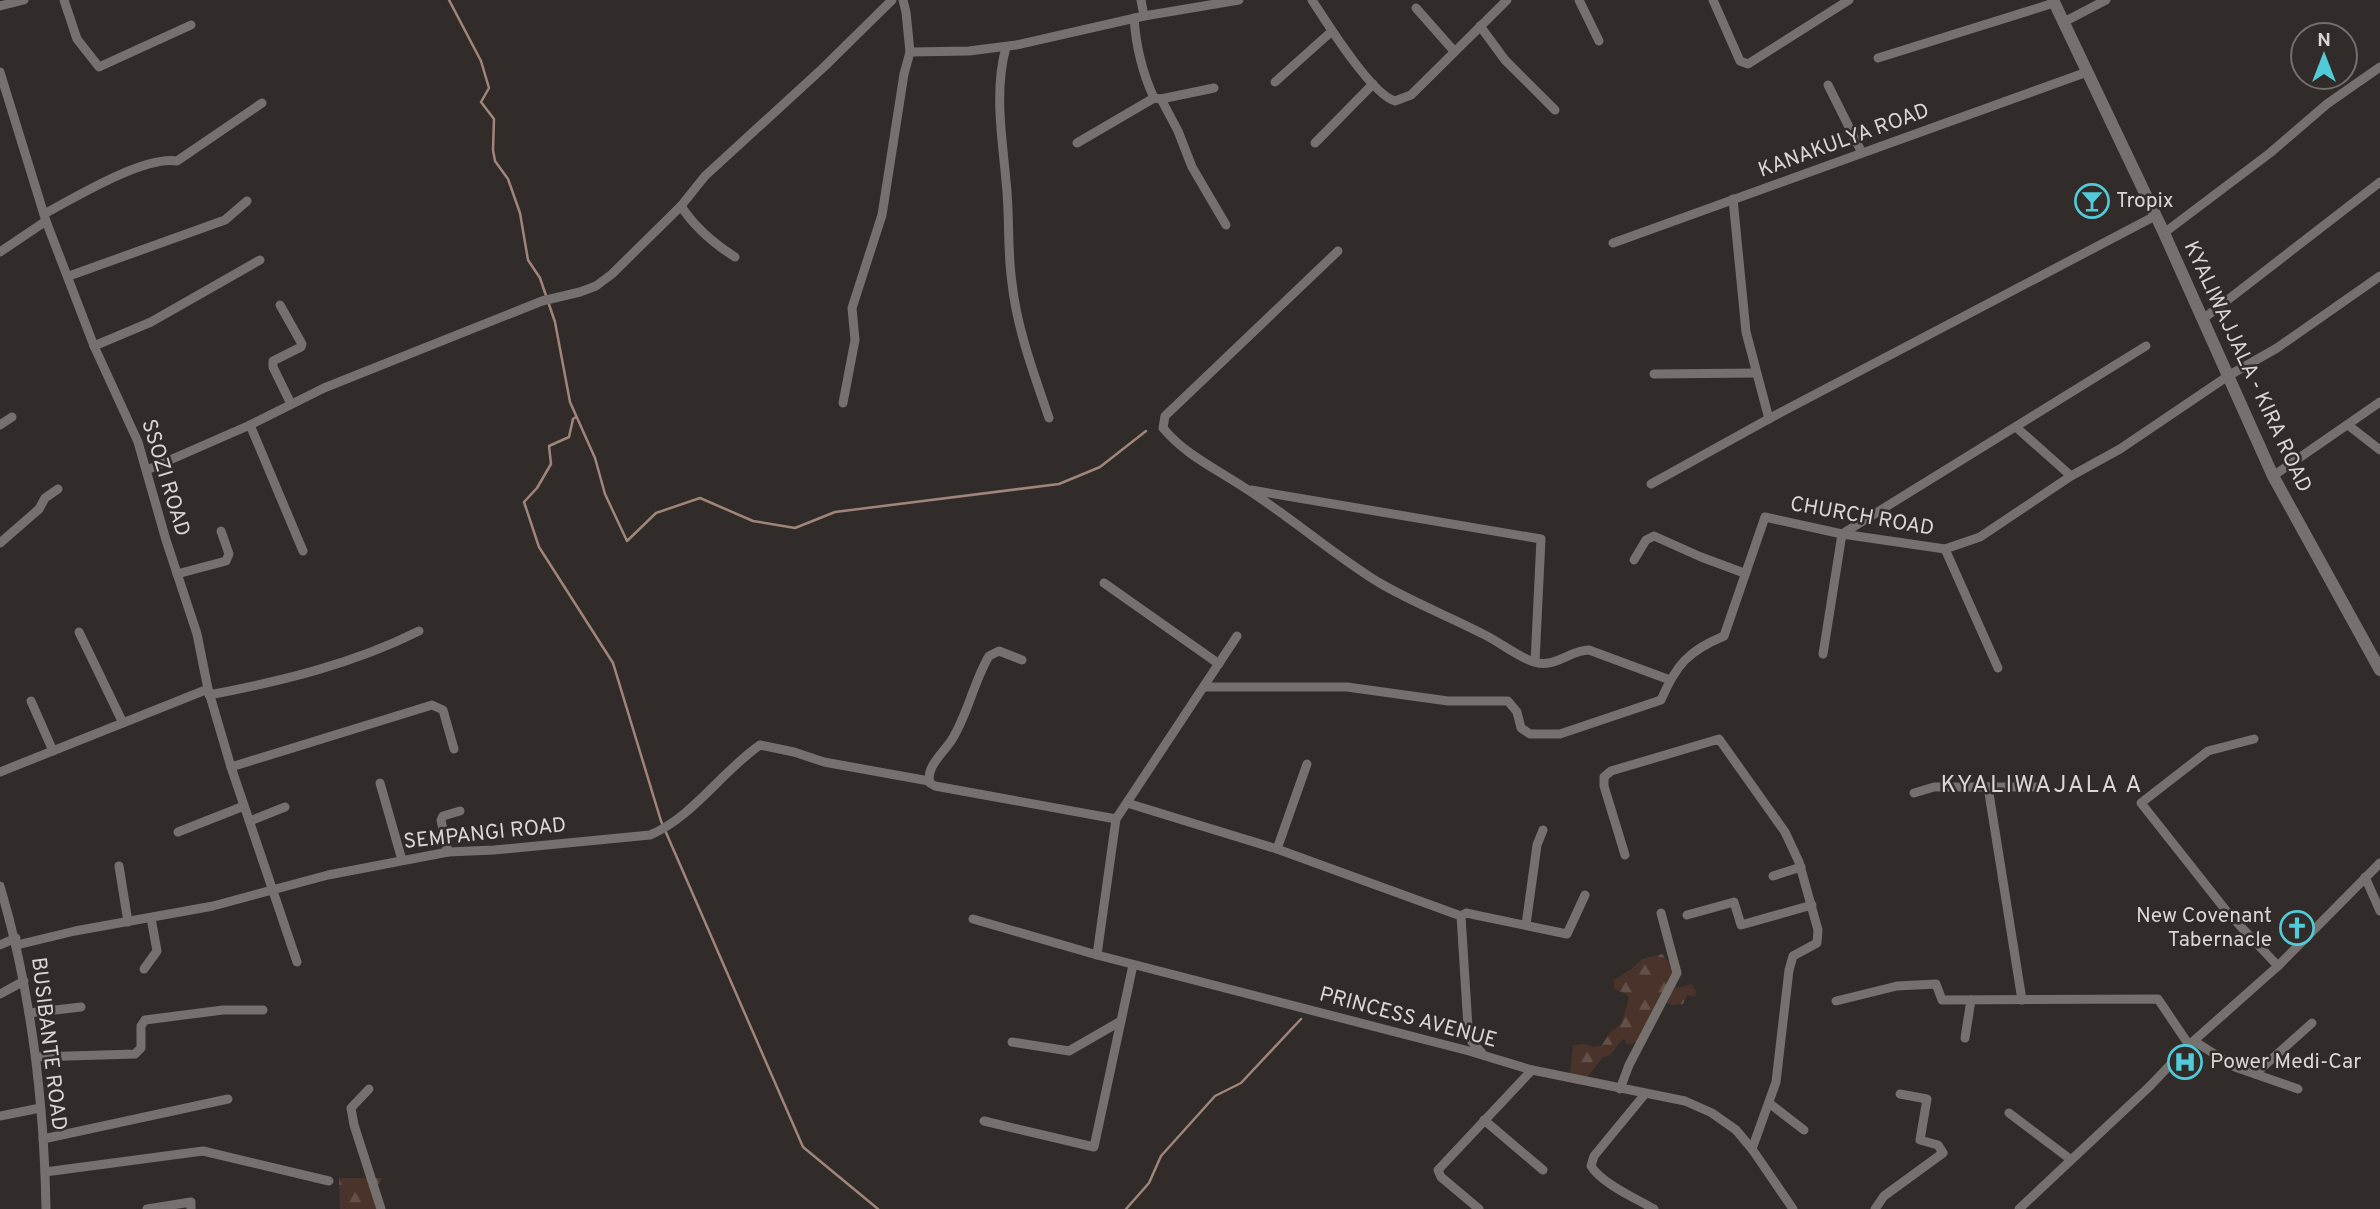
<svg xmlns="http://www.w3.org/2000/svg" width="2380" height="1209" viewBox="0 0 2380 1209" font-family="Overpass,sans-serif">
	<defs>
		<pattern id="forest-firs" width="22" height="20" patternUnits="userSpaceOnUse" patternTransform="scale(1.75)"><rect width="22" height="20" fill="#49332b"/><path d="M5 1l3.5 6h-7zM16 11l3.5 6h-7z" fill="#635049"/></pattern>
	</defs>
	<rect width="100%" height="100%" fill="#312c2a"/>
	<g fill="url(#forest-firs)">
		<path d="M1662,954L1669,962L1677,988L1692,984L1696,992L1695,997L1687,995L1683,1004L1671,1005L1665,1002L1642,1040L1627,1045L1624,1039C1615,1044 1616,1056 1603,1057L1585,1080L1570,1073L1573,1045L1585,1044L1593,1047L1602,1045L1611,1031L1621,1024L1629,998L1626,994L1614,989V980L1631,969L1642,959Z"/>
		<polygon points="339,1178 383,1178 377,1186 383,1209 340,1209"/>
	</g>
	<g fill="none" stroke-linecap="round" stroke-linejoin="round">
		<g stroke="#a0857a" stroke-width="2.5">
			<polyline points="449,0 481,61 489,88 481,102 494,119 493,150 495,161 508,179 520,213 528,260 540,278 555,322 570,402 595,458 605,494 627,541 656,513 700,498 753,521 795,528 835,512 1059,484 1100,467 1146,431"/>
			<polyline points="576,417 573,419 569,437 549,446 551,464 537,488 524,502 539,547 613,663 661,821 803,1147 878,1209"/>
			<polyline points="1126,1209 1149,1183 1161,1156 1215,1096 1241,1083 1301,1019"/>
		</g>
		<g stroke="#76706e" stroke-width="9">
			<polyline points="64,0 77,39 99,67 191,25"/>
			<polyline points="1141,0 1144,16"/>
			<path d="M1312,0C1327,23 1371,94 1395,101L1411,95L1507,0"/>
			<polyline points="1579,0 1599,41"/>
			<polyline points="1713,0 1740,61 1748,64 1849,0"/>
			<polyline points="0,6 24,0"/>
			<polyline points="1416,8 1454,51"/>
			<path d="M1134,18C1136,47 1142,72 1154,98L1161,99L1178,131L1192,167L1226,225"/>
			<polyline points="2064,22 2106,0"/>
			<polyline points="1480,26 1505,60 1555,110"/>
			<path d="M1006,47C994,91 1002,136 1006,181C1010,215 1007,249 1012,283C1017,329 1034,374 1049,418"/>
			<polyline points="910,52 969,51 1016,45 1144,16 1239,0"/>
			<polyline points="1878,58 2054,3"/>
			<polyline points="0,72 46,221 94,346 138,442 166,540 197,634 208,689 0,772"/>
			<polyline points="1275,82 1332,31"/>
			<polyline points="1828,85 1862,153"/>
			<polyline points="1161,99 1214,88"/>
			<polyline points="1077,143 1154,98"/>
			<polyline points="1315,143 1373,84"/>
			<polyline points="1733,199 1746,332 1769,419"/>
			<path d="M44,214C76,197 143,156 177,161L262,103"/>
			<polyline points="2164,233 2270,153 2327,104 2380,67"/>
			<polyline points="1613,243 2087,72"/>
			<path d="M1338,251L1165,416L1163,428C1186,456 1219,470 1248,490C1293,519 1333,554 1378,582C1412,602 1448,616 1483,634C1500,642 1516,656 1534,662C1554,669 1570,650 1589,650L1670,680"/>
			<polyline points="0,252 46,221"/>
			<path d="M735,257C713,243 695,228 681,206L705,176L824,67L892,0"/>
			<polyline points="69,276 225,220 247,201"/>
			<polyline points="280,305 302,344 301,347 273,361 273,367 291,404"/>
			<polyline points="2203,319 2380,182"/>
			<polyline points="94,346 151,322 260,260"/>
			<polyline points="1654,374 1756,373"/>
			<polyline points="843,403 855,340 852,308 882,215 904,74 910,52 906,12 903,0"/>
			<polyline points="0,425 12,417"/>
			<polyline points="250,425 303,551"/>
			<polyline points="2348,425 2380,450"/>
			<polyline points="2017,428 2071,476"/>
			<polyline points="147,470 250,425 324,388 542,301 580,292 596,286 612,274 681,206"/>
			<polyline points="2273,476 2380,402"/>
			<polyline points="1651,484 1774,416 2155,216"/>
			<polyline points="1251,490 1541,539 1535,662"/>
			<polyline points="0,543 39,509 45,498 58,489"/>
			<polyline points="1945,549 1998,668"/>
			<polyline points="1634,560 1646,540 1654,536 1701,557 1744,573"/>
			<polyline points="177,574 226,561 229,554 221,531"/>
			<polyline points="1104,583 1219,664"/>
			<polyline points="79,632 123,723"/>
			<polyline points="1823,654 1842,534 2146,346"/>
			<path d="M1022,660L999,651L989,656C973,683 968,715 951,741C943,753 925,768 930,783L935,786L1116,819"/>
			<path d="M1204,687H1347L1448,701H1508L1517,712L1521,728L1530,734H1560L1661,700C1676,665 1688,651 1724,636L1765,517L1842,534L1945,549L1980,537L2071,476L2120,449L2228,376L2277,348L2380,276"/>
			<polyline points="208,689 231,767 297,962"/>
			<path d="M209,695C282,681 353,664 419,631"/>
			<polyline points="31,701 53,751"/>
			<polyline points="2254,739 2208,751 2141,803 2228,913 2278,966"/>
			<polyline points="231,767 432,705 443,710 454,749"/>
			<polyline points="380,783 402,860"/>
			<polyline points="1988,787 2022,1000"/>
			<polyline points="1914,793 1934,787 2038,787"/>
			<polyline points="1127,803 1277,849 1461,916 1466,913 1567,934 1585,895"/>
			<polyline points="250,821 285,807"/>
			<polyline points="178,832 244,806"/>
			<polyline points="1277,849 1307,764"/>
			<polyline points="448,852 441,820 443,816 460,811"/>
			<polyline points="1625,855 1604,786 1604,777 1611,771 1719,739 1785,832 1799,862 1818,930 1817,943 1793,956 1789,970 1776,1082 1752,1149"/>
			<polyline points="119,866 128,922"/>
			<polyline points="1773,876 1801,867"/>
			<polyline points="2365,877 2380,911"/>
			<path d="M0,886C31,990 44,1100 46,1209"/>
			<polyline points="1687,915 1734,902 1741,925 1812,905"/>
			<polyline points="1461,916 1468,1027 1472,1042 1482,1053"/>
			<polyline points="973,919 1097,955 1469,1051 1532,1070 1685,1101 1712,1113 1736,1130 1752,1149 1793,1209"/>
			<polyline points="1526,925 1537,845 1543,830"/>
			<polyline points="0,945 16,938"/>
			<path d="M17,945L75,931L213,906L328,875L448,852L494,850L650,835C693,817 721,772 760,745L794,752L824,762L929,781"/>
			<polyline points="1097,955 1116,819 1237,636"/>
			<polyline points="144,969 157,951 151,918"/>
			<polyline points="0,994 24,981"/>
			<polyline points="1836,1001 1897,986 1936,984 1942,1000 2158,999 2189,1045"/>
			<polyline points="29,1013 81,1007"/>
			<polyline points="1965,1038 1971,1000"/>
			<polyline points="2194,1041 2235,1067 2298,1089"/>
			<polyline points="1012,1042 1069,1051 1121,1021"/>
			<polyline points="36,1057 135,1054 141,1048 141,1026 145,1020 223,1010 263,1010"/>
			<polyline points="2255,1074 2312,1023"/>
			<polyline points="369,1089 351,1108 354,1125 381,1209"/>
			<polyline points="1620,1089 1629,1065 1677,973 1661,913"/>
			<path d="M1645,1094L1594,1156L1591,1166C1601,1183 1637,1199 1654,1209"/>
			<polyline points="1769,1103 1804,1130"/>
			<polyline points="2009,1113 2070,1159"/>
			<polyline points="0,1116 40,1108"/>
			<polyline points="1484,1120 1543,1170"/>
			<polyline points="984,1121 1094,1147 1133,965"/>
			<polyline points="43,1139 228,1099"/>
			<polyline points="45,1172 203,1151 329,1181"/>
			<polyline points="147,1209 191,1202 191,1209"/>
			<polyline points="1479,1209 1441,1177 1438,1170 1532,1070"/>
			<polyline points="1875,1209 1884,1196 1943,1153 1938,1145 1920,1140 1927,1099 1900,1094"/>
			<polyline points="2019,1209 2150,1086 2189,1045 2278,966 2380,863"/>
		</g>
		<polyline stroke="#76706e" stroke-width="12" points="2053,0 2164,233 2273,476 2380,670"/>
	</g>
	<defs>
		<g id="bar-ring" transform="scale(1.75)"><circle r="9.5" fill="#312c2a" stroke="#52cbd9" stroke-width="1.5"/><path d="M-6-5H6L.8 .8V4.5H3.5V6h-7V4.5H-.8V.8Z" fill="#52cbd9"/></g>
		<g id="church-ring" transform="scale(1.75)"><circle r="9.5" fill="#312c2a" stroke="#52cbd9" stroke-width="1.5"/><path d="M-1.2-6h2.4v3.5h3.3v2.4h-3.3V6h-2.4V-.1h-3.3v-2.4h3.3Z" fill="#52cbd9"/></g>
		<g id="hospital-ring" transform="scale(1.75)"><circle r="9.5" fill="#312c2a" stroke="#52cbd9" stroke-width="1.5"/><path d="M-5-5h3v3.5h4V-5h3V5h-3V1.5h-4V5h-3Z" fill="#52cbd9"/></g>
	</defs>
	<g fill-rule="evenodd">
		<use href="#bar-ring" x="2092" y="201"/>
		<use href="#church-ring" x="2297" y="928"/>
		<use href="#hospital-ring" x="2185" y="1062"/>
	</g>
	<g text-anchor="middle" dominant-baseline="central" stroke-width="5" stroke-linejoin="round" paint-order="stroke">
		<g font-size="21" fill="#d9d6d5" stroke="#312c2a">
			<text transform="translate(1844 141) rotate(-20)">KANAKULYA ROAD</text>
			<text transform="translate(2247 367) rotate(65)">KYALIWAJJALA - KIRA ROAD</text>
			<text transform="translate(165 478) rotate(73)">SSOZI ROAD</text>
			<text transform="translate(1862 517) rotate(10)">CHURCH ROAD</text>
			<text transform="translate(485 834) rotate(-6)">SEMPANGI ROAD</text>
			<text transform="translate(1408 1018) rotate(15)">PRINCESS AVENUE</text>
			<text transform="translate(48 1044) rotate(83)">BUSIBANTE ROAD</text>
		</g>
		<g font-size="21" fill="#d9d6d5" stroke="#312c2a" text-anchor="start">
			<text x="2116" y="201">Tropix</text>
			<text x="2272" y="916" text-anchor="end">New Covenant<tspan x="2272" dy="24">Tabernacle</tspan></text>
			<text x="2210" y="1062">Power Medi-Car</text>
		</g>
		<g font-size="24" letter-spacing="2" fill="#d9d6d5" stroke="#312c2a">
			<text x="2042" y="786">KYALIWAJALA A</text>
		</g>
	</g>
	<g transform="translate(2324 56)"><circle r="33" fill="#312c2a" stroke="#74706e" stroke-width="2"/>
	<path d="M0-5L12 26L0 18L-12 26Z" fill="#52cbd9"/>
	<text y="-10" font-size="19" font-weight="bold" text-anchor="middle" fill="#d9d6d5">N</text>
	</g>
</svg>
